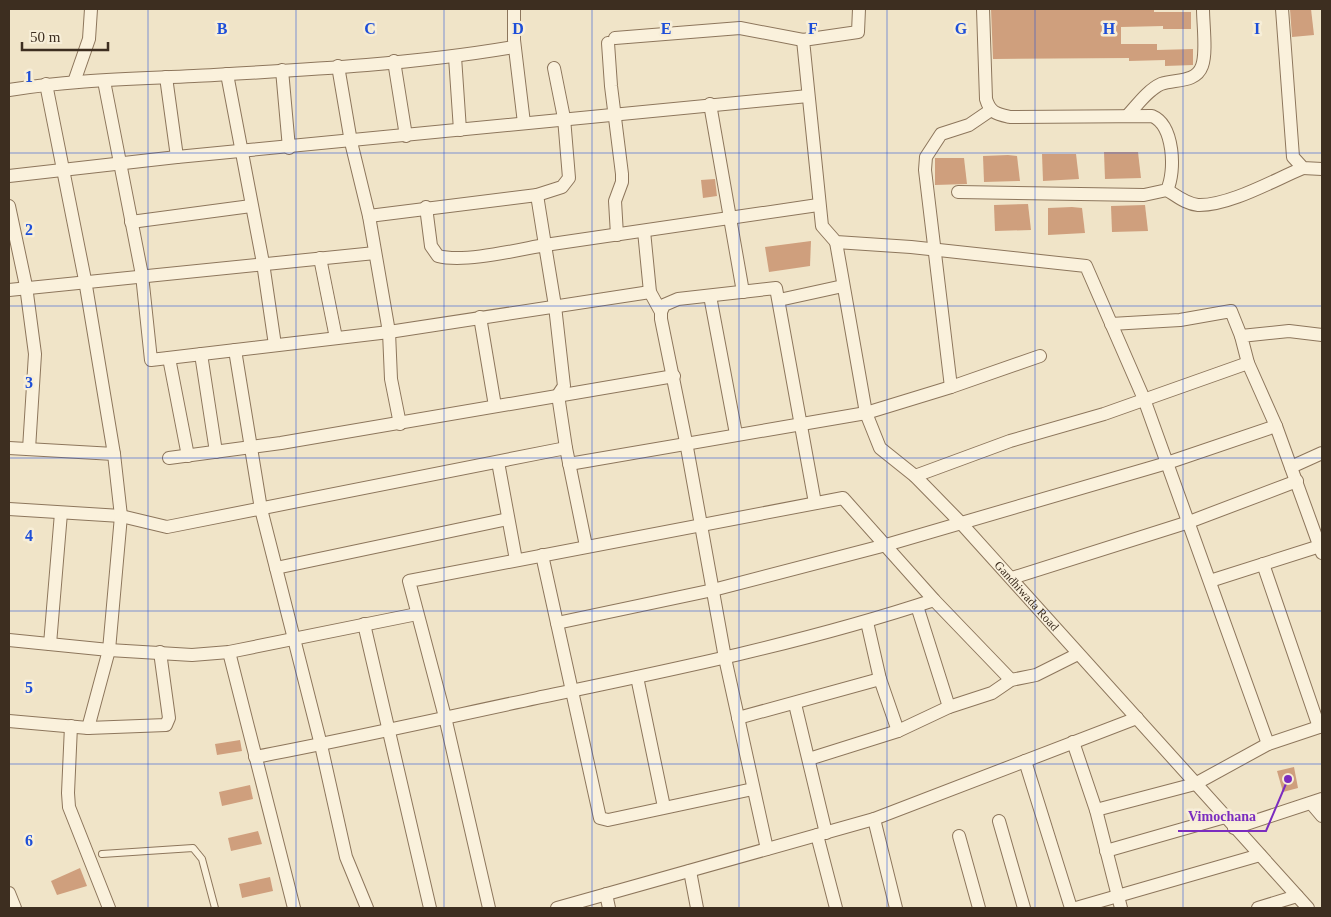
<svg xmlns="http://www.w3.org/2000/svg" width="1331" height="917" viewBox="0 0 1331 917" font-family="'Times New Roman',serif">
	<rect width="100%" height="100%" fill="#f0e4c8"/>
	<g fill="#cf9f7d">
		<polygon points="991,9 1154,9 1154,12 1191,12 1191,29 1163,29 1163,26 1121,27 1121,44 1157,44 1157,50 1193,49 1193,65 1165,66 1165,60 1129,61 1129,58 993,59"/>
		<polygon points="1290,9 1311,9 1314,35 1292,37"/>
		<polygon points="1104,152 1138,152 1141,178 1105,179"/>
		<polygon points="1042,154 1076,154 1079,179 1043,181"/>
		<polygon points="1008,155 1017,156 1020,181 984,182 983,156"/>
		<polygon points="935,158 964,158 967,184 935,185"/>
		<polygon points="715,179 717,196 703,198 701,180"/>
		<polygon points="1028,204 1031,230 995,231 994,205"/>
		<polygon points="1145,205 1148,231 1112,232 1111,206"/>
		<polygon points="1072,207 1082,208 1085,233 1048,235 1048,208"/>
		<polygon points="811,241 810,266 769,272 765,247"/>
		<polygon points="240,740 242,751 217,755 215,744"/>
		<polygon points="1294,767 1298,788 1283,792 1277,771"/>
		<polygon points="250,785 253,799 222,806 219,792"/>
		<polygon points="258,831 262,844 231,851 228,838"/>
		<polygon points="80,868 87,886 57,895 51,881"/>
		<polygon points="270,877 273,891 242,898 239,884"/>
	</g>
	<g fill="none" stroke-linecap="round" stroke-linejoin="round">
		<g stroke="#8d765c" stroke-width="8">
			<polyline id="lane" points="102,854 193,848 202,859 215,908"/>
		</g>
		<g stroke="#8d765c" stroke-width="14">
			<g id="street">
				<polyline points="514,9 514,40 524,123"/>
				<polyline points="859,9 858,32 803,40 822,226 836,242 911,247 1086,266 1144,399 1268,744"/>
				<polyline points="1282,9 1293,157 1303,168 1322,169"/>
				<polyline points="615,38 740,28 803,40"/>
				<polyline points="608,43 611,86 622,174 622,182 615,201 617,235"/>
				<polyline points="455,57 460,130"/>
				<polyline points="394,61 406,136"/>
				<polyline points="338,66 351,142 369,216 389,332 391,379 400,424"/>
				<polyline points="282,70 289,148"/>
				<polyline points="227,74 263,263 275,345"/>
				<polyline points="166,77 177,157"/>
				<polyline points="104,81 142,275 151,360 389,332 650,292"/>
				<polyline points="74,82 89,39 91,9"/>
				<path d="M9,90C70,80 132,79 194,76C301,70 409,65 514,47"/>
				<polyline points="710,104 743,292"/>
				<path d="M1128,115C1138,104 1148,90 1161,84C1175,79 1196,83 1202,66C1207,53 1203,24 1203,9"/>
				<polyline points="9,176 177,157 808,96"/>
				<path d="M1167,190C1177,196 1186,204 1198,205C1229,206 1274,180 1303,168"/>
				<path d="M958,192L1144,195L1167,190C1176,171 1174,125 1152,116L1010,117C997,114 990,113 986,99L983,9"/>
				<polyline points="537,195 562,187 569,178 564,118 554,68"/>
				<polyline points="9,206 26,286 35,354 29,449"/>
				<path d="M426,207L431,246L438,256C464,263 517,250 545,245L555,306L564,386L558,395L566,448L586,546"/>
				<polyline points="369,216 537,195 545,245 818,205"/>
				<polyline points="131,222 251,206"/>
				<polyline points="644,231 650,292 661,312"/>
				<path id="s1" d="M836,242L866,413L880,448L915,476L960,522L1308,908"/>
				<polyline points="320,258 336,338"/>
				<polyline points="9,290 375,253"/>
				<polyline points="710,296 736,434"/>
				<polyline points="779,300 843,286"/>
				<polyline points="480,317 495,406"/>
				<polyline points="1111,324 1180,320 1231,311 1241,336"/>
				<polyline points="1322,335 1289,331 1241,336 1248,363 1276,426 1322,553"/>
				<polyline points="235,350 261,509 321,745 346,857 367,908"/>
				<polyline points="201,354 216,452"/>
				<polyline points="169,358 188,456"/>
				<polyline points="951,387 925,170 926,157 941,134 969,125 991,110"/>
				<polyline points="9,448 114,454 85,280 46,84"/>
				<polyline points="169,458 281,443 674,376"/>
				<polyline points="498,462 516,560"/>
				<polyline points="569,464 866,413 951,387 1040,356"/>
				<polyline points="1291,467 1322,453"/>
				<polyline points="915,476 1010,441 1104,414 1248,363"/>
				<polyline points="9,509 121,516 167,527 566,448"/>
				<polyline points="542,555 600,818 608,820 753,789"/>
				<polyline points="1263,564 1319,727"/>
				<polyline points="276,568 508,519"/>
				<polyline points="1012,578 1189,522 1297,481"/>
				<polyline points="1210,581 1320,546"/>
				<polyline points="917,606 949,707"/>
				<polyline points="867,622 880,679 898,731"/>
				<polyline points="557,623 713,590 886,545 1167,463 1276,426"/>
				<polyline points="364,624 430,908"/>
				<polyline points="9,640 109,650 192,655 229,652 417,614"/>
				<polyline points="50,644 61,513"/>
				<polyline points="229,652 294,908"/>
				<polyline points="637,677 664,807"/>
				<polyline points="795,704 826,833"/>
				<polyline points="738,718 880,679"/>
				<polyline points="9,721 88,728 166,725 169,718 160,652"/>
				<polyline points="71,726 68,793 69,807 109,908"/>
				<polyline points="88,728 109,650 121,516 114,454"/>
				<polyline points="1073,742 1096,810 1121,908"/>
				<path d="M255,757C350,739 443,718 537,698C671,670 804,643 934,600"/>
				<polyline points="809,759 898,731 949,707 992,693 1011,680 1036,675 1078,654"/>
				<polyline points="1025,761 1071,908"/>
				<polyline points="1311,803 1322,816"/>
				<polyline points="1096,810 1195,784 1268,744 1322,726"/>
				<polyline points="874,819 896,908"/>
				<polyline points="999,821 1024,908"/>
				<polyline points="1234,828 1322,799"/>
				<polyline points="817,835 836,908"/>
				<polyline points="959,836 979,908"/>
				<polyline points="767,849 725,658 686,442 661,319 661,312 664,305 678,299 776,288 815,503"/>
				<polyline points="1106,851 1225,817"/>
				<polyline points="690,871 697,908"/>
				<polyline points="9,893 15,908"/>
				<polyline points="606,894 609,908"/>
				<polyline points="489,908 445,717 409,581 843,498 934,600 1011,680"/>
				<polyline points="557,908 874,819 1137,718"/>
				<polyline points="1076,908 1260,855"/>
				<polyline points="1258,908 1297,896"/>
			</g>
		</g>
		<use href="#lane" stroke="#faf1dc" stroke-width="6"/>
		<use href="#street" stroke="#faf1dc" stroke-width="12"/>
	</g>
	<path fill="none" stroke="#1d4ed8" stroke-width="1" stroke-opacity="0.55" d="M148,9V908M296,9V908M444,9V908M592,9V908M739,9V908M887,9V908M1035,9V908M1183,9V908M9,153H1322M9,306H1322M9,458H1322M9,611H1322M9,764H1322"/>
	<g text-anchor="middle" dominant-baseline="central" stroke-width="5" stroke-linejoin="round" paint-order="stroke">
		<g font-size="12" fill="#3d2e20" stroke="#f7eed8">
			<text stroke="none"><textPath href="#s1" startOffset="420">Gandhiwada Road</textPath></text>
		</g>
	</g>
	<g font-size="16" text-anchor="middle" font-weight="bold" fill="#1d4ed8" stroke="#f7eed8" stroke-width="5" stroke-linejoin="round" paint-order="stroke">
		<text x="222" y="34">B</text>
		<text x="370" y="34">C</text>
		<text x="518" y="34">D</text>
		<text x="666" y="34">E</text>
		<text x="813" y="34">F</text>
		<text x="961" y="34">G</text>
		<text x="1109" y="34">H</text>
		<text x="1257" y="34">I</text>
		<text x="29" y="82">1</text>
		<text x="29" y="235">2</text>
		<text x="29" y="388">3</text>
		<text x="29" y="541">4</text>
		<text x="29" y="693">5</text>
		<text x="29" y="846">6</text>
	</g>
	<path fill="none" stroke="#7b2cbf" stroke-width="2" d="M1288 779L1266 831H1178"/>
	<circle fill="#7b2cbf" stroke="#f7eed8" stroke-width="2" cx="1288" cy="779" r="5"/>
	<g font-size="14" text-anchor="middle" font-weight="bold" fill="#7b2cbf" stroke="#f7eed8" stroke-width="5" stroke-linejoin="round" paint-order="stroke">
		<text x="1222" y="821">Vimochana</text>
	</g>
	<rect width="1331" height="917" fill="none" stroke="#3d2e20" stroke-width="20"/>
	<path d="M22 42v8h86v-8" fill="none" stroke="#3d2e20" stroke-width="2.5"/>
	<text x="30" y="42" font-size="15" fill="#3d2e20" stroke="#f7eed8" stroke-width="4" paint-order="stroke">50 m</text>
</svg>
